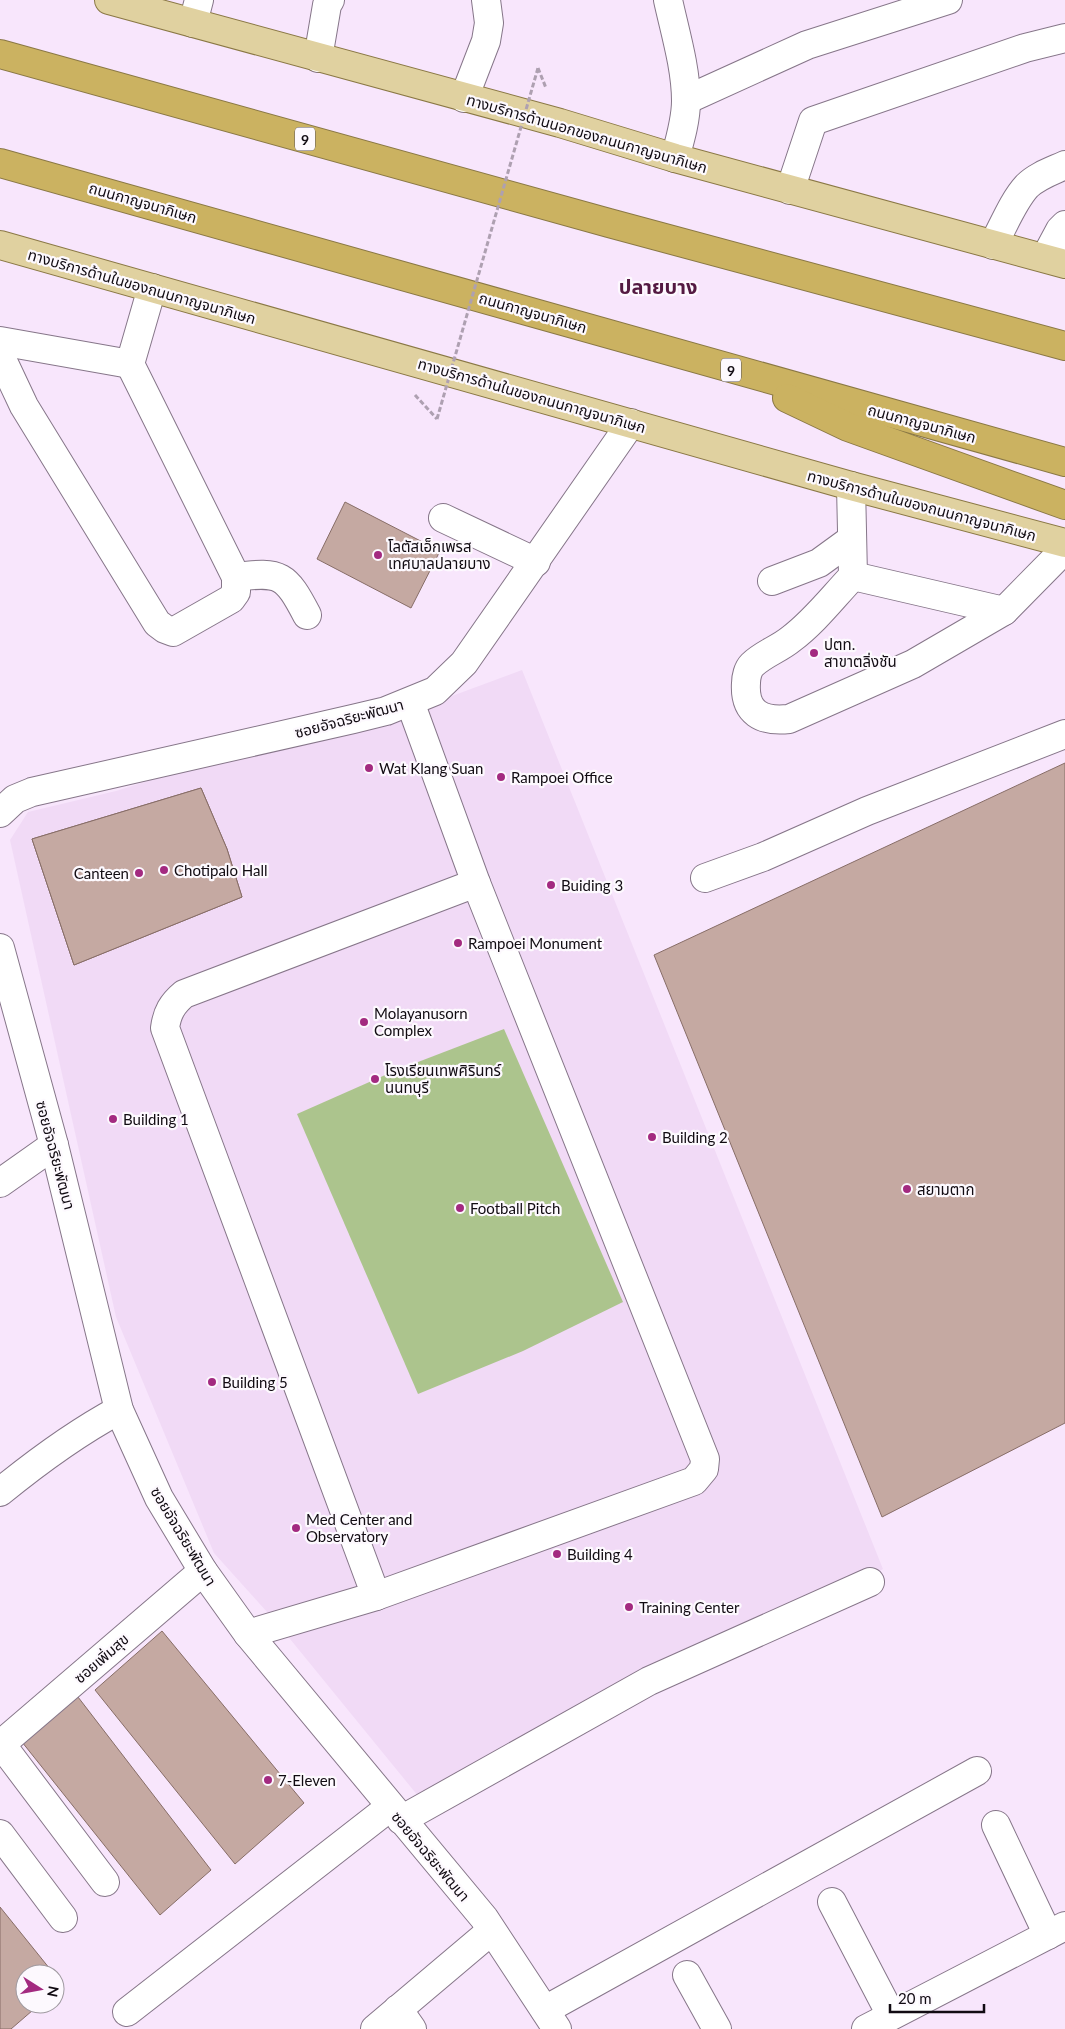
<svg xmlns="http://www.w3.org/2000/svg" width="1065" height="2029" viewBox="0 0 1065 2029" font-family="Lato,'Noto Sans Thai',sans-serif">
	<rect width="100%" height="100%" fill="#f8e6fc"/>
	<polygon fill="#f1daf6" points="522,670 883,1569 816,1607 423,1802 277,1623 214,1553 116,1317 10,840 28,812 116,791 317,728 425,706"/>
	<polygon fill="#acc48d" points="504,1029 623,1302 523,1351 418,1394 297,1114 392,1072"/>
	<g fill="#c5a9a2" stroke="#876d67">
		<polygon points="345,502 440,551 411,608 317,559"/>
		<polygon points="1065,763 1065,1423 882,1517 654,955"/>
		<polygon points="201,788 227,849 242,897 74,965 32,839"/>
		<polygon points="201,788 227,849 242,897 74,965 32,839"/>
		<polygon points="162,1631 304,1803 235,1864 95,1690"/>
		<polygon points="78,1697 211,1870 160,1915 22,1742"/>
		<polygon points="0,1907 54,1974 25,1974 25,2004 40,2004 11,2029 0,2029"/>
		<polygon points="55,1975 63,1985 55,1991"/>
	</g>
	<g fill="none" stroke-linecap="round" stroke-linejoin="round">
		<g stroke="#867689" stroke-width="30">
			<g id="minor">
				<path d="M668,0C675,32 686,68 686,101C686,120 680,140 675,158"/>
				<polyline points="193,23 199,0"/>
				<polyline points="318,58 327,5 330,0"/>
				<polyline points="464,98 486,41 489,23 486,0"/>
				<polyline points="686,100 807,45 948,0"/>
				<polyline points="790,190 813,121 1025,48 1065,38"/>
				<path d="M993,245C1003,227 1013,201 1027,186C1037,176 1052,171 1065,165"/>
				<polyline points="1045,258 1060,230 1065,225"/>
				<polyline points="0,341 130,364 152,288"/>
				<polyline points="0,355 24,406 157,623 165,629 173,632 231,599 236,592 236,577 130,364"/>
				<path d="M851,486L853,576C833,597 814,622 791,639C779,649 763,654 752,665C748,669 746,677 746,683C744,713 762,722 789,719L913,664L1004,611L1065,549"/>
				<polyline points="443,518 536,562"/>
				<polyline points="853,576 1004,611"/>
				<path d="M236,577C281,571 286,575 307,615"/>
				<polyline points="772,581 819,563 852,539"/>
				<polyline points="0,813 15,799 32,792 353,719 386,711 435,691 464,663 631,423"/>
				<polyline points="705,878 763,857 867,811 1065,734"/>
				<polyline points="0,948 54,1145 119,1410 159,1498 203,1571 248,1634 484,1918 557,2029"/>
				<polyline points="0,1183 54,1145"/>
				<path d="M0,1492C38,1461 76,1433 119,1410"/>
				<polyline points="376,1596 694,1481 704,1469 705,1459 476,883"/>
				<path d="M248,1634L376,1596L165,1028C167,1013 172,1004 184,994L476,883L410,702"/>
				<polyline points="1,1744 105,1882"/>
				<polyline points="0,1745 203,1571"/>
				<polyline points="401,1820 649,1681 870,1582"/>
				<polyline points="996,1825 1048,1935"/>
				<polyline points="0,1834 63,1918"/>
				<polyline points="832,1902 891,2015"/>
				<polyline points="687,1975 717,2029"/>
				<polyline points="398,2009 412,2029"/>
				<polyline points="545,2010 977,1771"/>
				<polyline points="127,2012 390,1807"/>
				<polyline points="375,2029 491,1931"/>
				<polyline points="866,2029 1065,1926"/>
			</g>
		</g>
		<g stroke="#8a7845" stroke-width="30">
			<g id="major">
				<polyline points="109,0 560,123 675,158 1065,264"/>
				<polyline points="0,245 851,486 1065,543"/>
			</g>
		</g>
		<g stroke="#8a7845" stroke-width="30">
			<g id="highway">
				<polyline points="0,54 609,223 1065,346"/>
				<path d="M0,163C355,261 710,364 1065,462"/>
				<polyline points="787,398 848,427 1065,505"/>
			</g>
		</g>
		<g stroke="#aea0b1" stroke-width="3" stroke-dasharray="5 2.5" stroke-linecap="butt">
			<polyline points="538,68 546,88"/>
			<polyline points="415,395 437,419"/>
		</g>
		<use href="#minor" stroke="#fff" stroke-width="28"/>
		<use href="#major" stroke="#e0d1a0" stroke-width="28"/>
		<use href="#highway" stroke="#cbb261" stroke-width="28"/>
		<polyline stroke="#aea0b1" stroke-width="3" stroke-dasharray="5 2.5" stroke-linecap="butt" points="437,419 538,68"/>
	</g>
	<g fill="#a32a80" stroke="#fdf9fe" stroke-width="2">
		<circle cx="378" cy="555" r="5"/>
		<circle cx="814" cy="653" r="5"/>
		<circle cx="369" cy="768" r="5"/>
		<circle cx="501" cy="777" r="5"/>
		<circle cx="164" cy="870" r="5"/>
		<circle cx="139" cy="873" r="5"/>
		<circle cx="551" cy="885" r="5"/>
		<circle cx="458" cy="943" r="5"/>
		<circle cx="364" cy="1022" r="5"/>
		<circle cx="375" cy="1079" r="5"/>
		<circle cx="113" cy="1119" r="5"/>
		<circle cx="652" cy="1137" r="5"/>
		<circle cx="907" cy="1189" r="5"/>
		<circle cx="460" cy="1208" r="5"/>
		<circle cx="212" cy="1382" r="5"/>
		<circle cx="296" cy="1528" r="5"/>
		<circle cx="557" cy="1554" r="5"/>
		<circle cx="629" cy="1607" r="5"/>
		<circle cx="268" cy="1780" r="5"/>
	</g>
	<g text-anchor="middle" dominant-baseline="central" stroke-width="4.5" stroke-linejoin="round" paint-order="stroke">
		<g fill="#fdf9fe" stroke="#585259" stroke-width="1">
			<rect x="295" y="127.5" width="20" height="23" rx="4"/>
			<rect x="721" y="358.5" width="20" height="23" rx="4"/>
		</g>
		<g font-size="14" font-weight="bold" fill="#110b12">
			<text x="305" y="139">9</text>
			<text x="731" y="370">9</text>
		</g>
		<g font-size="15" fill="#110b12" stroke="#fdf9fe">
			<text transform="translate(587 133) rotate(16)">ทางบริการด้านนอกของถนนกาญจนาภิเษก</text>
			<text transform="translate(143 202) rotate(16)">ถนนกาญจนาภิเษก</text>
			<text transform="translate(142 286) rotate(16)">ทางบริการด้านในของถนนกาญจนาภิเษก</text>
			<text transform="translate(533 312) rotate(16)">ถนนกาญจนาภิเษก</text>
			<text transform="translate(532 395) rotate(16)">ทางบริการด้านในของถนนกาญจนาภิเษก</text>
			<text transform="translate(922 423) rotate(15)">ถนนกาญจนาภิเษก</text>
			<text transform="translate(922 505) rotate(15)">ทางบริการด้านในของถนนกาญจนาภิเษก</text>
			<text transform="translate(349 718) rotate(-15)">ซอยอัจฉริยะพัฒนา</text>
			<text transform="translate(56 1155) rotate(75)">ซอยอัจฉริยะพัฒนา</text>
			<text transform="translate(184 1536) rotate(59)">ซอยอัจฉริยะพัฒนา</text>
			<text transform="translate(101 1658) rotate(-41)">ซอยเพิ่มสุข</text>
			<text transform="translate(431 1856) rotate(50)">ซอยอัจฉริยะพัฒนา</text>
		</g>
		<g font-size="15" fill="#110b12" stroke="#fdf9fe" text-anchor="start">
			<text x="388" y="546">โลตัสเอ็กเพรส<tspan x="388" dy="17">เทศบาลปลายบาง</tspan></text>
			<text x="824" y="644">ปตท.<tspan x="824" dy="17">สาขาตลิ่งชัน</tspan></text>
			<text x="379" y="768">Wat Klang Suan</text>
			<text x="511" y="777">Rampoei Office</text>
			<text x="174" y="870">Chotipalo Hall</text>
			<text x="129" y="873" text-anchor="end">Canteen</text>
			<text x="561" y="885">Buiding 3</text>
			<text x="468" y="943">Rampoei Monument</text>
			<text x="374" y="1013">Molayanusorn<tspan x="374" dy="17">Complex</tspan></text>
			<text x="385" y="1070">โรงเรียนเทพศิรินทร์<tspan x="385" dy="17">นนทบุรี</tspan></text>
			<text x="123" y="1119">Building 1</text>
			<text x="662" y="1137">Building 2</text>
			<text x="917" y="1189">สยามตาก</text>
			<text x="470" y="1208">Football Pitch</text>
			<text x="222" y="1382">Building 5</text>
			<text x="306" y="1519">Med Center and<tspan x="306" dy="17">Observatory</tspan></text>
			<text x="567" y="1554">Building 4</text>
			<text x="639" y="1607">Training Center</text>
			<text x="278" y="1780">7-Eleven</text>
		</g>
		<g font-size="20" font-weight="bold" fill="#541a42" stroke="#fdf9fe">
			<text x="658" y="286">ปลายบาง</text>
		</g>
	</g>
	<g transform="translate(40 1989) rotate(101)"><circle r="24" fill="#fdf9fe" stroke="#9f9aa0"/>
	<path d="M0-4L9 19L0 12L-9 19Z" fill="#a32a80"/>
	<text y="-8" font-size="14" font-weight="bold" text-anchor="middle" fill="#110b12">N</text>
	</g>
	<path d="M890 2004v8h94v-8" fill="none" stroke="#110b12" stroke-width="2.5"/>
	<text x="898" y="2004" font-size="15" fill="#110b12" stroke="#fdf9fe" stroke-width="4" paint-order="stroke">20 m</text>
</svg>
